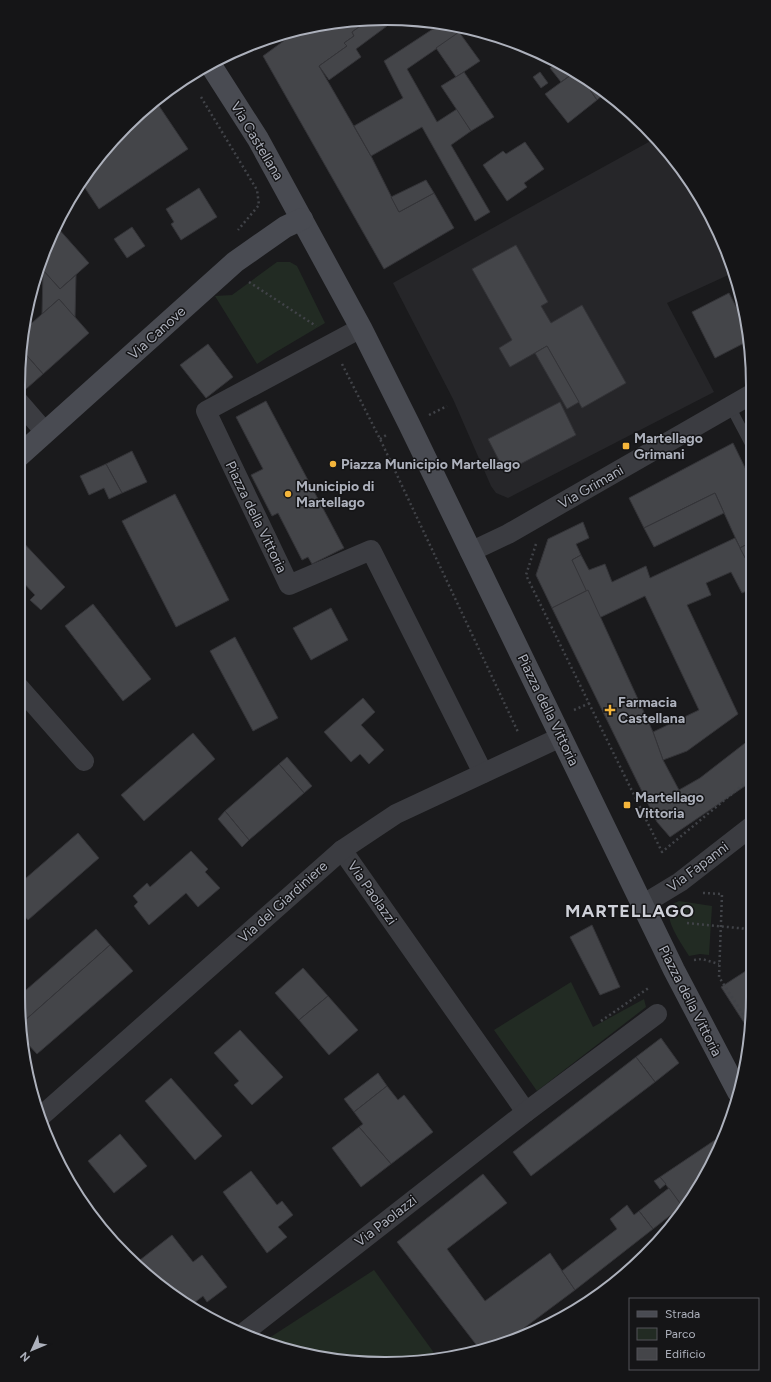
<svg xmlns="http://www.w3.org/2000/svg" width="771" height="1382" viewBox="0 0 771 1382" font-family="Figtree,sans-serif">
	<rect width="100%" height="100%" fill="#1a1a1c"/>
	<polygon fill="#262629" points="656,138 669,155 691,190 695,188 735,272 667,303 714,392 508,498 496,493 491,486 453,399 393,283"/>
	<g fill="#222b23">
		<polygon points="277,262 290,262 297,266 325,323 276,352 257,364 215,296 232,295"/>
		<path d="M679,901L712,906L709,955L700,954L689,956C681,942 664,921 670,905Z"/>
		<polygon points="571,982 593,1027 644,999 646,1007 537,1091 494,1030"/>
		<polygon points="374,1270 437,1357 409,1363 290,1351 266,1340"/>
	</g>
	<g fill="#444549" stroke="#343438">
		<polygon points="362,19 370,19 352,32 354,36 344,43 347,46 319,66 371,156 399,212 434,193 454,228 384,269 263,56 300,29"/>
		<polygon points="370,19 388,20 391,23 356,49 361,57 329,80 319,66 347,46 344,43 354,36 352,32"/>
		<polygon points="442,23 465,29 407,69 437,122 457,109 471,131 451,145 490,212 475,221 422,127 371,156 354,126 403,98 384,61"/>
		<polygon points="459,32 480,61 456,77 436,48"/>
		<polygon points="558,62 575,72 561,82 550,68"/>
		<polygon points="464,72 494,117 471,131 441,86"/>
		<polygon points="540,72 548,83 541,88 533,77"/>
		<polygon points="575,72 580,75 597,100 568,123 545,94"/>
		<polygon points="580,75 604,94 597,100"/>
		<polygon points="155,100 188,149 99,209 81,182 109,143"/>
		<polygon points="525,142 544,169 524,183 527,187 507,201 483,165 503,151 506,154"/>
		<polygon points="426,180 434,193 399,212 391,197"/>
		<polygon points="199,188 217,217 181,240 171,224 174,222 166,209"/>
		<polygon points="57,227 89,263 60,289 40,267"/>
		<polygon points="132,227 145,246 127,258 114,239"/>
		<polygon points="516,245 548,302 541,306 551,323 582,305 626,383 582,408 547,346 510,367 499,348 512,340 472,269"/>
		<polygon points="43,270 60,289 76,275 75,318 59,299 42,314"/>
		<polygon points="729,293 748,330 750,340 715,358 692,312"/>
		<polygon points="59,299 89,333 43,374 21,349 24,330"/>
		<polygon points="208,344 233,377 206,398 180,365"/>
		<polygon points="547,346 579,402 567,409 535,353"/>
		<polygon points="21,349 43,374 26,389 19,381"/>
		<polygon points="266,401 344,548 312,564 308,557 302,560 278,513 272,516 251,475 263,469 236,417"/>
		<polygon points="560,402 576,435 505,472 488,439"/>
		<polygon points="733,443 750,478 751,542 740,548 715,493 644,528 629,498"/>
		<polygon points="132,451 147,482 122,493 106,464"/>
		<polygon points="106,464 122,493 109,499 104,488 89,495 80,476"/>
		<polygon points="715,493 724,513 654,547 644,528"/>
		<polygon points="175,494 229,600 176,627 122,521"/>
		<polygon points="583,522 589,538 576,544 581,555 572,560 588,590 552,608 536,575 548,539"/>
		<polygon points="19,538 65,587 41,610 30,600 35,595 19,578"/>
		<polygon points="735,538 751,569 751,589 742,593 731,572 706,583 711,595 687,605 738,714 687,751 663,760 653,732 699,710 645,596 599,618 572,560 581,555 589,570 605,564 612,582 646,566 650,578"/>
		<polygon points="751,542 751,569 740,548"/>
		<polygon points="588,590 653,732 663,760 679,790 700,778 749,740 751,743 751,782 670,837 657,822 552,608"/>
		<polygon points="93,604 151,679 123,701 65,626"/>
		<polygon points="331,608 348,640 311,660 293,628"/>
		<polygon points="235,637 278,718 253,731 210,651"/>
		<polygon points="363,698 375,712 361,725 384,750 369,764 360,754 351,762 324,732"/>
		<polygon points="193,733 215,759 144,821 121,795"/>
		<polygon points="287,757 312,786 304,793 279,764"/>
		<polygon points="279,764 304,793 249,840 225,811"/>
		<polygon points="225,811 249,840 242,847 218,819"/>
		<polygon points="78,833 99,858 28,920 18,909 18,885"/>
		<polygon points="191,851 208,869 205,872 220,888 198,907 186,893 149,925 134,906 138,902 133,896 147,883 150,887"/>
		<polygon points="592,925 620,987 600,995 570,937"/>
		<polygon points="96,929 110,945 22,1023 18,997"/>
		<polygon points="110,945 133,971 37,1054 25,1041 22,1023"/>
		<polygon points="752,967 752,1020 750,1032 721,987"/>
		<polygon points="303,968 328,996 299,1020 275,993"/>
		<polygon points="328,996 358,1030 329,1055 299,1020"/>
		<polygon points="240,1030 283,1077 252,1105 234,1085 239,1081 214,1053"/>
		<polygon points="661,1038 679,1063 655,1082 636,1057"/>
		<polygon points="636,1057 655,1082 531,1176 513,1152"/>
		<polygon points="378,1073 387,1086 354,1112 344,1099"/>
		<polygon points="171,1078 222,1136 195,1160 145,1101"/>
		<polygon points="387,1086 398,1100 404,1095 433,1132 391,1164 359,1127 363,1124 354,1112"/>
		<polygon points="359,1127 391,1164 361,1187 332,1148"/>
		<polygon points="120,1134 147,1166 114,1193 88,1161"/>
		<polygon points="715,1140 719,1146 704,1180 682,1206 660,1177"/>
		<polygon points="251,1171 277,1205 282,1201 293,1215 278,1227 287,1237 267,1253 223,1192"/>
		<polygon points="483,1174 507,1203 447,1249 485,1301 550,1253 575,1290 508,1340 478,1347 397,1242"/>
		<polygon points="660,1177 666,1184 660,1189 654,1181"/>
		<polygon points="669,1188 682,1206 653,1229 639,1211"/>
		<polygon points="627,1205 634,1215 639,1211 653,1229 575,1290 562,1271 617,1229 610,1219"/>
		<polygon points="172,1235 193,1262 202,1255 227,1287 207,1302 203,1296 190,1306 181,1302 149,1272 140,1260"/>
		<polygon points="515,1335 518,1338 508,1340"/>
	</g>
	<g fill="none" stroke-linecap="round" stroke-linejoin="round">
		<g stroke="#414348" stroke-width="2.5" stroke-dasharray="2 3" stroke-linecap="butt">
			<polyline points="201,97 257,190 259,205 238,230"/>
			<polyline points="249,282 316,326"/>
			<polyline points="342,364 380,439 518,732"/>
			<polyline points="429,415 447,406"/>
			<polyline points="380,439 388,434"/>
			<polyline points="536,544 526,575 662,852 751,778"/>
			<polyline points="574,710 590,703"/>
			<polyline points="703,893 722,894 719,977 751,1027"/>
			<polyline points="687,923 748,929"/>
			<polyline points="694,960 702,959 719,964"/>
			<polyline points="601,1021 650,987"/>
		</g>
		<polyline stroke="#3b3c41" stroke-width="10" points="730,406 750,444"/>
		<g stroke="#3b3c41" stroke-width="20">
			<polyline points="361,328 206,411 289,585 371,550 483,773"/>
			<polyline points="19,402 45,432"/>
			<polyline points="470,552 508,534 750,395"/>
			<polyline points="18,686 84,761"/>
			<polyline points="342,850 526,1112"/>
			<polyline points="642,905 680,882 752,826"/>
			<polyline points="39,1118 342,850 396,814 561,737"/>
			<polyline points="246,1331 526,1112 657,1014"/>
		</g>
		<g stroke="#494b52" stroke-width="22">
			<polyline points="210,64 258,139 361,328 409,424 674,970 738,1092"/>
			<polyline points="19,456 235,262 285,227 302,219"/>
		</g>
	</g>
	<g fill="#f4b53b" stroke="#151517" stroke-width="1.5">
		<rect x="622" y="442" width="8" height="8" rx="2"/>
		<circle cx="333" cy="464" r="4"/>
		<circle cx="288" cy="494" r="4"/>
		<path d="M608 704h4v4h4v4h-4v4h-4v-4h-4v-4h4z"/>
		<rect x="623" y="801" width="8" height="8" rx="2"/>
	</g>
	<g text-anchor="middle" dominant-baseline="central" stroke-width="3" stroke-linejoin="round" paint-order="stroke">
		<g font-size="14" fill="#adb1bc" stroke="#151517">
			<text transform="translate(257 141) rotate(59)">Via Castellana</text>
			<text transform="translate(157 333) rotate(-42)">Via Canove</text>
			<text transform="translate(591 487) rotate(-30)">Via Grimani</text>
			<text transform="translate(256 517) rotate(64)">Piazza della Vittoria</text>
			<text transform="translate(548 710) rotate(64)">Piazza della Vittoria</text>
			<text transform="translate(698 867) rotate(-37)">Via Fapanni</text>
			<text transform="translate(372 893) rotate(55)">Via Paolazzi</text>
			<text transform="translate(283 902) rotate(-42)">Via del Giardiniere</text>
			<text transform="translate(690 1001) rotate(63)">Piazza della Vittoria</text>
			<text transform="translate(386 1221) rotate(-38)">Via Paolazzi</text>
		</g>
		<g font-size="14" font-weight="bold" fill="#adb1bc" stroke="#151517" text-anchor="start">
			<text x="634" y="438">Martellago<tspan x="634" dy="16">Grimani</tspan></text>
			<text x="341" y="464">Piazza Municipio Martellago</text>
			<text x="296" y="486">Municipio di<tspan x="296" dy="16">Martellago</tspan></text>
			<text x="618" y="702">Farmacia<tspan x="618" dy="16">Castellana</tspan></text>
			<text x="635" y="797">Martellago<tspan x="635" dy="16">Vittoria</tspan></text>
		</g>
		<g font-size="18" font-weight="bold" letter-spacing="1" fill="#ced0d8" stroke="#151517">
			<text x="630" y="911">MARTELLAGO</text>
		</g>
	</g>
	<path d="M0 0H771V1382H0ZM385 25H386A360 360 0 0 1 746 385V997A360 360 0 0 1 386 1357H385A360 360 0 0 1 25 997V385A360 360 0 0 1 385 25Z" fill="#151517" fill-rule="evenodd"/>
	<path fill="none" stroke="#adb1bc" stroke-width="2" d="M385 25H386A360 360 0 0 1 746 385V997A360 360 0 0 1 386 1357H385A360 360 0 0 1 25 997V385A360 360 0 0 1 385 25Z"/>
	<rect x="629" y="1298" width="130" height="72" fill="#151517" stroke="#525359"/>
	<rect x="637" y="1311" width="20" height="6" fill="#494b52" stroke="#525359"/>
	<text x="665" y="1318" font-size="12" fill="#adb1bc">Strada</text>
	<rect x="637" y="1328" width="20" height="12" fill="#222b23" stroke="#525359"/>
	<text x="665" y="1338" font-size="12" fill="#adb1bc">Parco</text>
	<rect x="637" y="1348" width="20" height="12" fill="#444549" stroke="#525359"/>
	<text x="665" y="1358" font-size="12" fill="#adb1bc">Edificio</text>
	<g transform="translate(32 1350) rotate(226)" stroke="#151517" stroke-width="3" paint-order="stroke">
	<path d="M0-3L7 15L0 10L-7 15Z" fill="#adb1bc"/>
	<text y="-6" font-size="11" font-weight="bold" text-anchor="middle" fill="#adb1bc">N</text>
	</g>
</svg>
